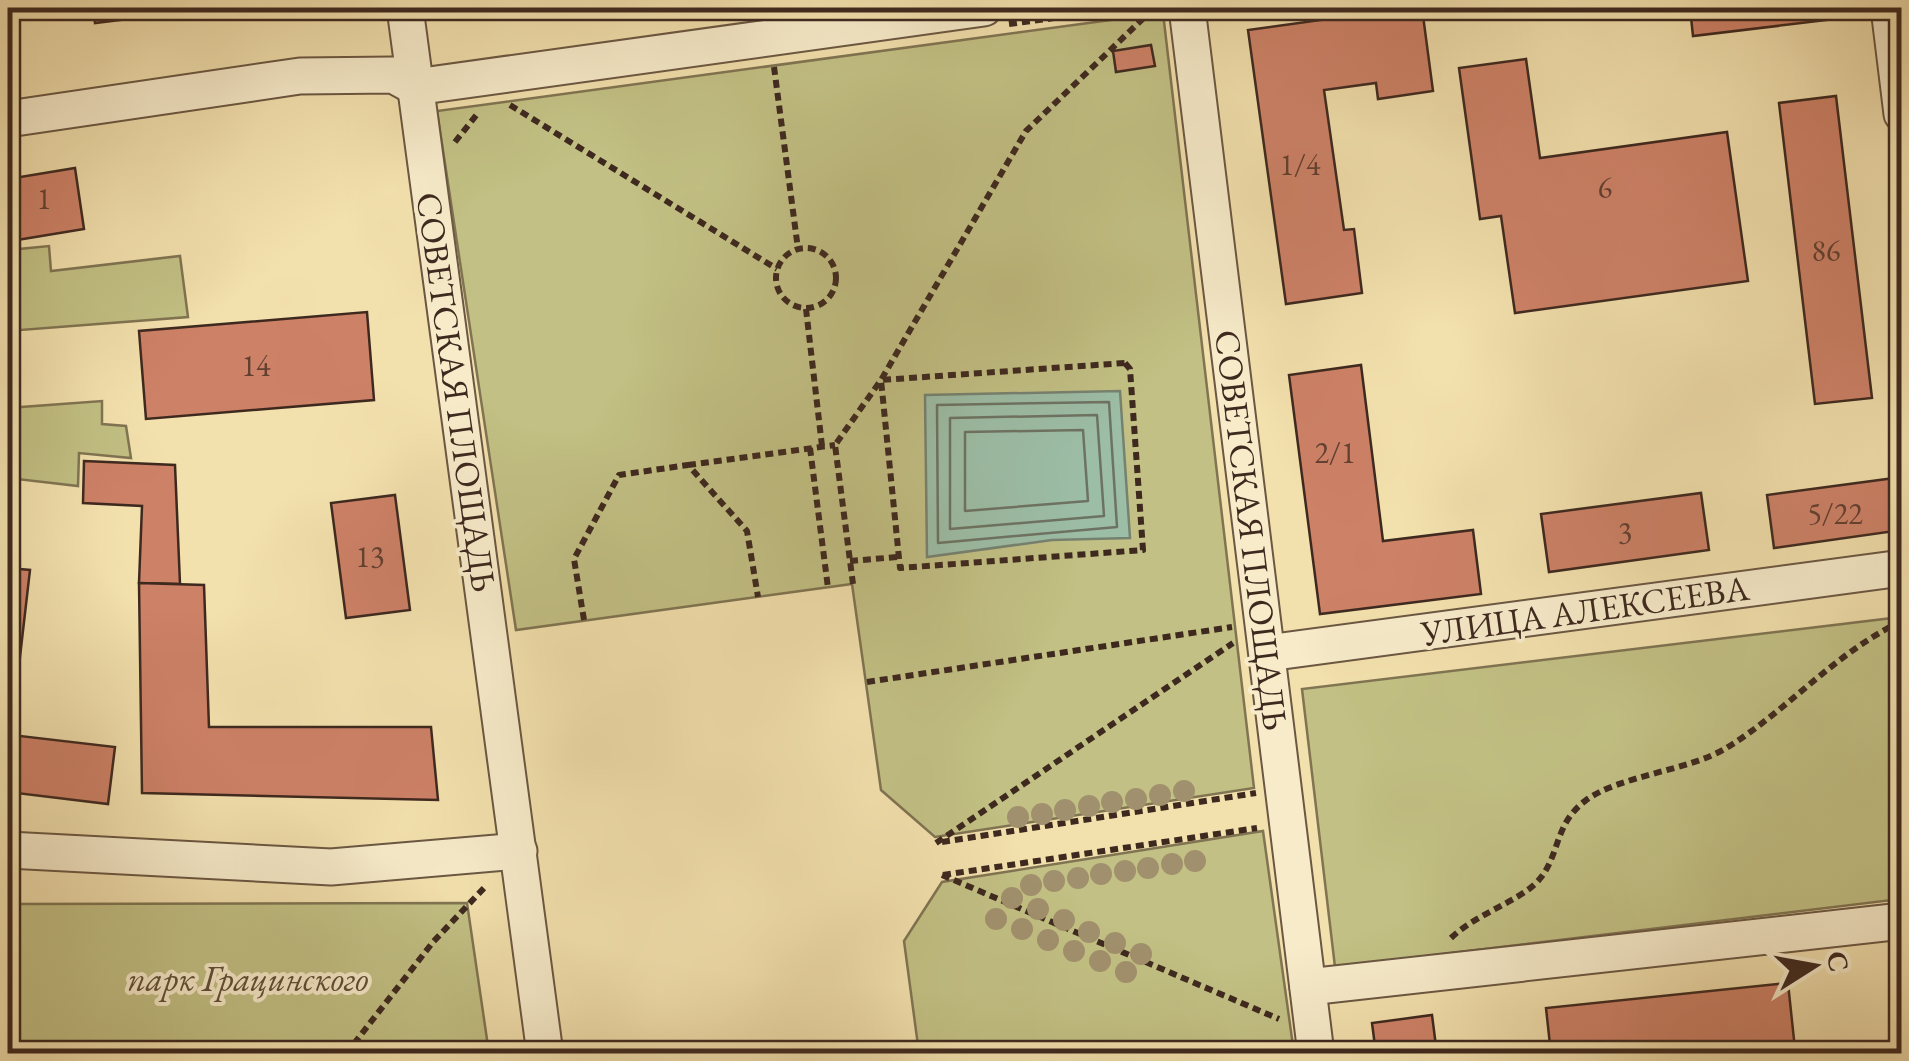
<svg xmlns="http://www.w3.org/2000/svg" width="1909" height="1061" viewBox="0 0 1909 1061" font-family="'EB Garamond',serif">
	<rect width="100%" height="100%" fill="#f2e0ad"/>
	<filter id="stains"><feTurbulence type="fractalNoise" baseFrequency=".002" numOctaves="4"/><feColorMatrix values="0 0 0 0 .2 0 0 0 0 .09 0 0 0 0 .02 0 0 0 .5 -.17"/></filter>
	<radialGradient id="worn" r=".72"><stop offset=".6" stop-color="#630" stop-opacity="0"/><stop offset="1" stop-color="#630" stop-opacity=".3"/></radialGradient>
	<g fill="#c2c084" stroke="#807452" stroke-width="2.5">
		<polygon points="1163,13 1254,788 935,837 881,790 852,584 516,630 437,111"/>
		<polygon points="49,246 51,271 180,256 188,317 8,331 9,250"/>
		<polygon points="102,401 102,424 126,426 131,458 79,453 78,486 8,478 8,408"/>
		<polygon points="1901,617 1901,899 1335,967 1302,689"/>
		<polygon points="1263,831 1294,1053 919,1053 904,941 942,882"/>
		<polygon points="467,903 489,1053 8,1053 8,904"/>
	</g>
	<polygon fill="#9cbda6" stroke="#768270" stroke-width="2.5" points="1120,391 1130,538 1052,540 927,557 925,395"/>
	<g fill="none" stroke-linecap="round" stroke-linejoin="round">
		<g stroke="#6d7362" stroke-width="2.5">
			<polygon points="1109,402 1117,527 938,543 937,405"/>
			<polygon points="1097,415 1104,516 950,529 950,418"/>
			<polygon points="1083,430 1088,501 965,511 965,432"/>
		</g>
	</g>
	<g fill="#cd8167" stroke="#3e291f" stroke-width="2.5">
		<polygon points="93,8 128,8 129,19 95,23"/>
		<polygon points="1407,8 1422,8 1433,91 1378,99 1376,83 1324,90 1344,230 1354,229 1362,293 1286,304 1248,30"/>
		<polygon points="1690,8 1869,8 1869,15 1693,36"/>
		<polygon points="1151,45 1155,66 1116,72 1113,51"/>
		<polygon points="1526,59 1540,158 1727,132 1748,281 1515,313 1501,216 1480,219 1459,68"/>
		<polygon points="1836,96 1872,398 1815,404 1779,103"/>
		<polygon points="75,168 84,229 11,241 8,179"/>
		<polygon points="367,312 374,400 146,419 139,331"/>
		<polygon points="1361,365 1383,541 1473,530 1481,594 1320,614 1289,375"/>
		<polygon points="84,461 175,465 180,584 139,583 142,506 83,503"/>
		<polygon points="1902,477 1902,530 1774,548 1767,495"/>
		<polygon points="1701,493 1709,550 1549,572 1541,514"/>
		<polygon points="395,495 410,610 346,618 331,503"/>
		<polygon points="8,568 30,570 11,735 115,747 108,804 8,792"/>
		<polygon points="139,583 204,585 209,727 431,727 438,800 142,793"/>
		<polygon points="1788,983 1795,1049 1750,1054 1551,1054 1546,1008"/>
		<polygon points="1432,1015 1437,1054 1376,1054 1372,1023"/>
	</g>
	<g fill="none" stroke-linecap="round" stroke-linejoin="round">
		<g stroke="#6b5742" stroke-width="39">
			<g id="minor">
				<polyline points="405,8 545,1054"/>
				<polyline points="1187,8 1316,1054"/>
				<polyline points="1889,8 1902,114"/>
				<polyline points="8,119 300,76 393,75 415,87 984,8"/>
				<polyline points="1268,653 1902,568"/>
				<polyline points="8,850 331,867 519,851"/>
				<polyline points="1308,987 1902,921"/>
			</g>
		</g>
		<g stroke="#3e291f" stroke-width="6" stroke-dasharray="8 5" stroke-linecap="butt">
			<polyline points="1009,24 1131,8"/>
			<polyline points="774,67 798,249"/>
			<polyline points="510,105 777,269"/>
			<polyline points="455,142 478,113"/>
			<circle cx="806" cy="278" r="30"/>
			<polyline points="806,309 822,446"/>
			<polygon points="1125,363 1130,369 1143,550 900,568 881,380"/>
			<polyline points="810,448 828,588"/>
			<polyline points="688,465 835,445"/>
			<polyline points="850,561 897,557"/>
			<polyline points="853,584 835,445 881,380 1026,131 1154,8"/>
			<polyline points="584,620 574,559 619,475 688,465 747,531 758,597"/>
			<polyline points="867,682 1232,627"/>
			<polyline points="942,842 1256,793"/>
			<polyline points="936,843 1233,643"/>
			<polyline points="942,875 1279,1019"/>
			<polyline points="943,875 1257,828"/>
			<path d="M1451,938C1475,915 1516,902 1535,884C1561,859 1552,826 1585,801C1619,775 1690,771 1728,747C1789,709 1836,652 1902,621"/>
			<polyline points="346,1054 433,942 484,888"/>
		</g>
		<use href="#minor" stroke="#f7ebca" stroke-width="35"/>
	</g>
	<g fill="#a1906d">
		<circle cx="1184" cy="791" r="11"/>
		<circle cx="1160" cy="795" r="11"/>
		<circle cx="1136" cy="799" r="11"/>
		<circle cx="1112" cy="802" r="11"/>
		<circle cx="1089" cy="806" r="11"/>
		<circle cx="1065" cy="810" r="11"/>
		<circle cx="1042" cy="814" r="11"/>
		<circle cx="1018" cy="817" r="11"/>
		<circle cx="1195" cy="861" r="11"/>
		<circle cx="1172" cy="864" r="11"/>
		<circle cx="1148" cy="868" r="11"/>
		<circle cx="1125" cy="871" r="11"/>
		<circle cx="1101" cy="874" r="11"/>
		<circle cx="1078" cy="878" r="11"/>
		<circle cx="1054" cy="881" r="11"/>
		<circle cx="1031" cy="885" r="11"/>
		<circle cx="1012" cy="898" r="11"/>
		<circle cx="1038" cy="909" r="11"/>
		<circle cx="996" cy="919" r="11"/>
		<circle cx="1064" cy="920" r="11"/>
		<circle cx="1022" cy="929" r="11"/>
		<circle cx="1089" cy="932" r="11"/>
		<circle cx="1048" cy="940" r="11"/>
		<circle cx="1115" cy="943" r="11"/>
		<circle cx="1074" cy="951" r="11"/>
		<circle cx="1141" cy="954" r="11"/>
		<circle cx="1100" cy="961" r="11"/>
		<circle cx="1126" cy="972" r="11"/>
	</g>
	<g text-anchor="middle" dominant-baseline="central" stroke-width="8" stroke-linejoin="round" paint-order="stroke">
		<g font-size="30" fill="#623f31">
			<text x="1300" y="164">1/4</text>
			<text x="1605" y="187">6</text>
			<text x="44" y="198">1</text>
			<text x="1826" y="250">86</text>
			<text x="256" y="365">14</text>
			<text x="1335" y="452">2/1</text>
			<text x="1835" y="513">5/22</text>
			<text x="1625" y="532">3</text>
			<text x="370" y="556">13</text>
		</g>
		<g font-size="35" fill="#3e291f" stroke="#f7ebca">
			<text transform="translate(457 392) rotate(82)">СОВЕТСКАЯ ПЛОЩАДЬ</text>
			<text transform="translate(1252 530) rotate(83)">СОВЕТСКАЯ ПЛОЩАДЬ</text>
			<text transform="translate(1585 610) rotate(-8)">УЛИЦА АЛЕКСЕЕВА</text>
		</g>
		<g font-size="35" font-style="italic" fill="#5f4f38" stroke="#f7ebca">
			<text x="248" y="978">парк Грацинского</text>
		</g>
	</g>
	<rect width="1909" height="1061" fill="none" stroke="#f2e0ad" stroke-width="40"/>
	<rect x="10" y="10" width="1889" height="1041" fill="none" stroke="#3e291f" stroke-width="5"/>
	<rect x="20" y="20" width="1869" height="1021" fill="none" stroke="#3e291f" stroke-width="2.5"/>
	<g transform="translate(1814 966) rotate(79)" stroke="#f7ebca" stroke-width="8" paint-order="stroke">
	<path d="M0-8L18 38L0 25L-18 38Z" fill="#3e291f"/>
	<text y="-15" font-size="28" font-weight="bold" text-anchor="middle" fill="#3e291f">С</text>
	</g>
	<rect width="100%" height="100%" filter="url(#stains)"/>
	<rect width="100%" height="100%" fill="url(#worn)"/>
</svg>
